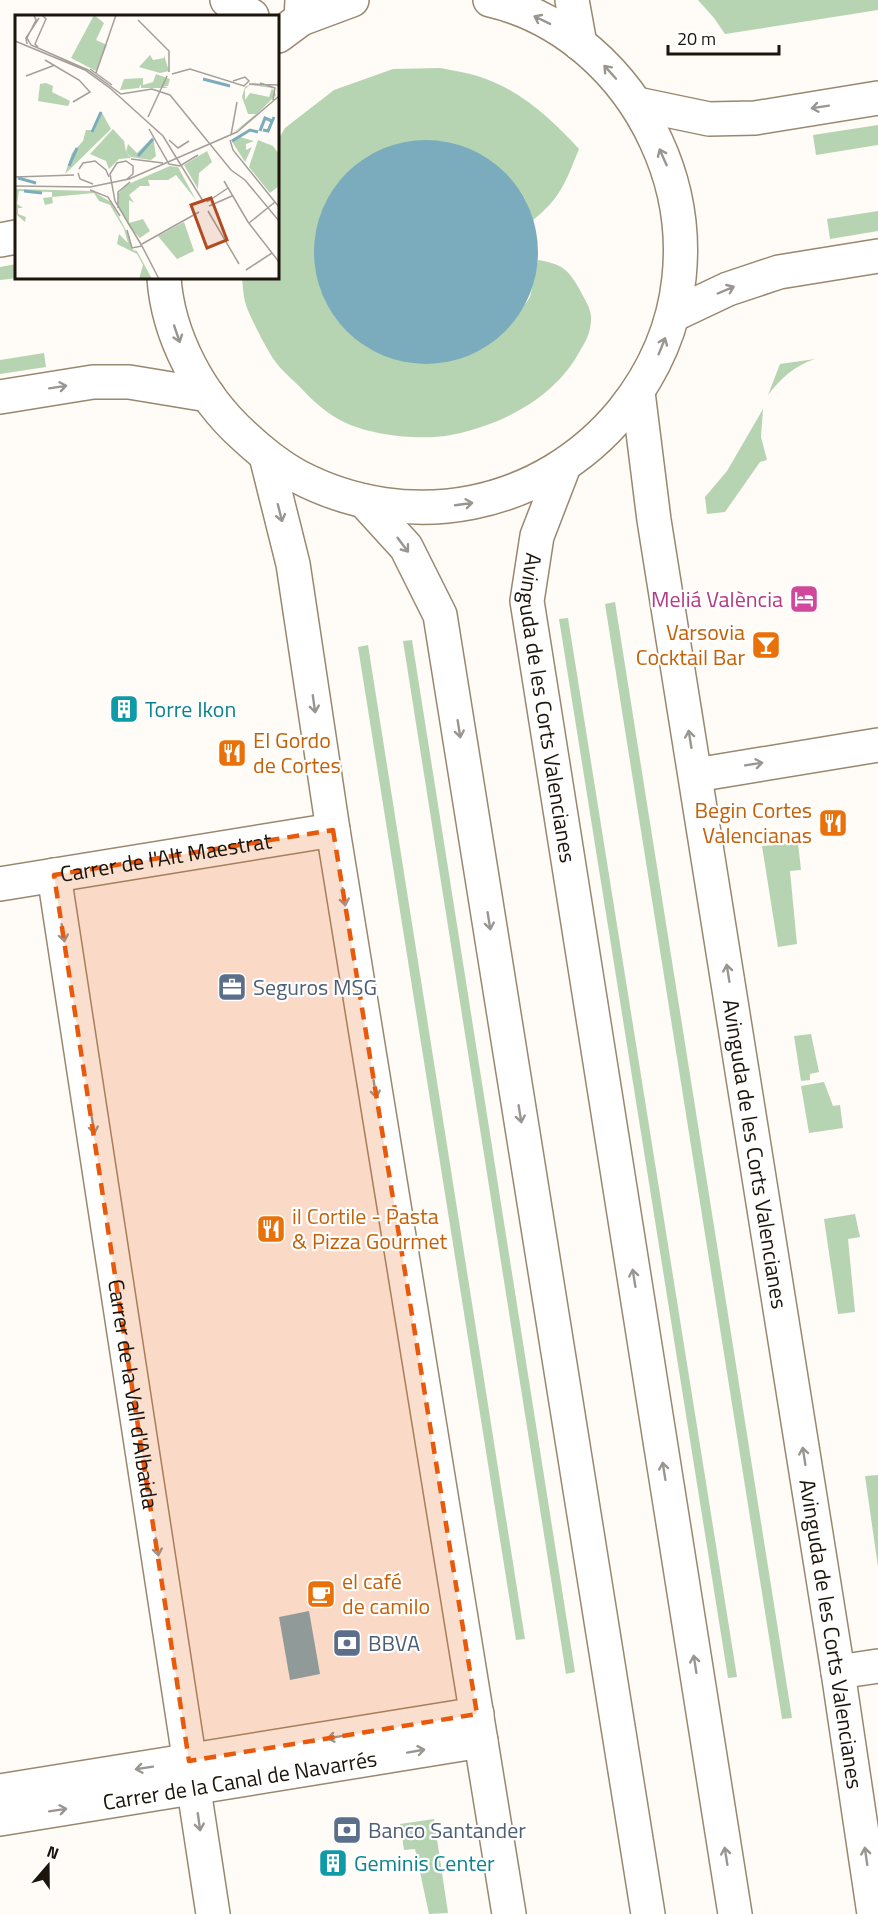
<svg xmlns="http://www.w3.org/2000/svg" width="878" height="1914" viewBox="0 0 878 1914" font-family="'Titillium Web',sans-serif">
	<rect width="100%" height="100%" fill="#fffbf6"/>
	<g fill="#b6d4b2">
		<polygon points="698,0 878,0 878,10 725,34 714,18"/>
		<path d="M440,68C455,71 472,73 486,79C524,93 552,120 579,149C566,181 561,198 533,220L524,197L511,325L530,297L538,260C562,264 568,269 580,290C584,299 592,309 591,319C591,330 587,340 581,349C555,399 499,427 445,436C417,440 372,435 346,423C328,415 313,401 300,387C292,379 282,371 275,361C268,352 249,315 246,305C243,296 243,286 242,278H278V140L285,128L334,90L393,69Z"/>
		<polygon points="878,125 878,145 816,155 813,135"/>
		<polygon points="878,211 878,231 830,239 827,219"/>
		<polygon points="16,264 18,278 0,280 0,267"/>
		<polygon points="44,353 46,367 0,374 0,360"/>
		<path d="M815,359C794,366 781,378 768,395L780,364Z"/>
		<polygon points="763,409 761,437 767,460 760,462 725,512 707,514 705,497 727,471"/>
		<polygon points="615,602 792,1718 782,1719 605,604"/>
		<polygon points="568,618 737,1677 728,1678 559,619"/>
		<polygon points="412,640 575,1672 566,1674 403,641"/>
		<polygon points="368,645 525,1639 516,1640 358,647"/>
		<polygon points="798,843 801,870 790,871 797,944 778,947 762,846"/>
		<polygon points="811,1034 819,1072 810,1074 810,1080 801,1081 794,1036"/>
		<polygon points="824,1082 833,1106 840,1105 843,1128 809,1133 801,1086"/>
		<polygon points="855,1214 860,1237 848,1239 855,1312 838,1314 824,1219"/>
		<polygon points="878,1475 878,1567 865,1476"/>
		<polygon points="434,1819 448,1913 429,1914 415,1849 404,1850 400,1824"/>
	</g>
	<g fill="#7bacbd">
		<circle cx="426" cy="252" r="112"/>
		<polygon points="309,1611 320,1674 290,1680 279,1617"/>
	</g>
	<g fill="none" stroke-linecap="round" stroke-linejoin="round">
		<g stroke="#998770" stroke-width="36">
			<g id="street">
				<polyline points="227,0 252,16"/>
				<polyline points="572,0 580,44"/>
				<path id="s1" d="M638,392L654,520L838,1672L874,1914"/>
				<polyline points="266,456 293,564 333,830 509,1914"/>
				<polyline points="696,775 878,745"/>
				<path id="s2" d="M54,875L213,1914"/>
				<path id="s3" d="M0,884L333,830"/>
				<polyline points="838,1672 878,1666"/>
				<polyline points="0,1791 477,1714"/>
				<path id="s4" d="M0,1819L481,1741"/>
			</g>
		</g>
		<g stroke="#998770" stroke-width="36">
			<g id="secondary">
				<polyline points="637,104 709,119 755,118 878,98"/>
				<polyline points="0,240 16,237"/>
				<polyline points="673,315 728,289 779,272 878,256"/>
				<polyline points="0,397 93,382 129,382 208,395"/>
			</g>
		</g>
		<g stroke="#998770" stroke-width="36">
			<g id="primary">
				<polyline points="278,36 301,19 352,0"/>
				<path d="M164,278C168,336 200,396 243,435C260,451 277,465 297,476C409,535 543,509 623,411C654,372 674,327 679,278C684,231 676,184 656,141C625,73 564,17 490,0"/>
				<path id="s5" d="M564,466L537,536L527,601L735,1914"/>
				<polyline points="364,501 406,547 440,615 648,1914"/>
			</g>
		</g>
		<g stroke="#998770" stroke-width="36">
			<g id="highway">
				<polyline points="498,0 500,2"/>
				<polyline points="301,19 302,0"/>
			</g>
		</g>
		<use href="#street" stroke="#fff" stroke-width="33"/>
		<use href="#secondary" stroke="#fff" stroke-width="33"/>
		<use href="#primary" stroke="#fff" stroke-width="33"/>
		<use href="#highway" stroke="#fff" stroke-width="33"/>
	</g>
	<defs><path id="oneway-shaft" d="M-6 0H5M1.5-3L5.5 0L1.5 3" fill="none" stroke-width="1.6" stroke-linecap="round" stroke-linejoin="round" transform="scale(1.5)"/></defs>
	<g stroke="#999692">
		<use href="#oneway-shaft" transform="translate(542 20) rotate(-154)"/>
		<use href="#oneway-shaft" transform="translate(610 72) rotate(-132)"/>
		<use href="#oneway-shaft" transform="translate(820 107) rotate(171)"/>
		<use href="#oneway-shaft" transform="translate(663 157) rotate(-114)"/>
		<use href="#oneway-shaft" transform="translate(726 290) rotate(-23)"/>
		<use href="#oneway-shaft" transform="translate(177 334) rotate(71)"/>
		<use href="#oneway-shaft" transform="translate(662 346) rotate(-68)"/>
		<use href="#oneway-shaft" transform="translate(58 387) rotate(-9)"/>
		<use href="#oneway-shaft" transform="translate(464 504) rotate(-8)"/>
		<use href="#oneway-shaft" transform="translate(280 513) rotate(76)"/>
		<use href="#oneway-shaft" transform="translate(403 545) rotate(53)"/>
		<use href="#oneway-shaft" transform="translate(314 704) rotate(82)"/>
		<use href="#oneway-shaft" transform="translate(459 729) rotate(81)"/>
		<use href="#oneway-shaft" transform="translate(690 739) rotate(-99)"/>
		<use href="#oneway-shaft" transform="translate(754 764) rotate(-9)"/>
		<use href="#oneway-shaft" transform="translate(344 897) rotate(81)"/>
		<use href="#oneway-shaft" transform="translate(489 921) rotate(81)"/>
		<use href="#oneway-shaft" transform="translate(63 933) rotate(81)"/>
		<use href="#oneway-shaft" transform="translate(728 973) rotate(-99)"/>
		<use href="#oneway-shaft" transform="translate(375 1089) rotate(81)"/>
		<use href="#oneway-shaft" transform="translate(520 1114) rotate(81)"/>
		<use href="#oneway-shaft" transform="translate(93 1125) rotate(81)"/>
		<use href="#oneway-shaft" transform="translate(634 1278) rotate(-99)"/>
		<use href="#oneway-shaft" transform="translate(804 1456) rotate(-99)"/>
		<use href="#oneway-shaft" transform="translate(664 1471) rotate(-99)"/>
		<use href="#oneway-shaft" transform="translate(157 1547) rotate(81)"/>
		<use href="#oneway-shaft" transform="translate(695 1664) rotate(-99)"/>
		<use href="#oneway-shaft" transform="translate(336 1737) rotate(171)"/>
		<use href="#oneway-shaft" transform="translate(416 1751) rotate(-10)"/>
		<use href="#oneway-shaft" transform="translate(144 1768) rotate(171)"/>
		<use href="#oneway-shaft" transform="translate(58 1810) rotate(-9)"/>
		<use href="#oneway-shaft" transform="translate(199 1822) rotate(82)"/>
		<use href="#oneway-shaft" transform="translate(726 1856) rotate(-99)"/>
		<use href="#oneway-shaft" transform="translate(866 1856) rotate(-98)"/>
	</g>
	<path fill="#e8590c" fill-opacity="0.2" stroke="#e8590c" stroke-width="4.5" stroke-dasharray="12 8" stroke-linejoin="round" d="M333,830L477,1714L189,1761L54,875Z"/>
	<defs>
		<g id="hotel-square" transform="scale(1.5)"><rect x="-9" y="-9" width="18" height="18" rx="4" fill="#d1479c" stroke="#fff"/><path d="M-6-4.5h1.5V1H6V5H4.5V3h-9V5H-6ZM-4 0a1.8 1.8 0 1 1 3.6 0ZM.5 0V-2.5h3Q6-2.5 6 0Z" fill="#fff"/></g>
		<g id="bar-square" transform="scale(1.5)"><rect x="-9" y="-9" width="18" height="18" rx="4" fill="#e8710a" stroke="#fff"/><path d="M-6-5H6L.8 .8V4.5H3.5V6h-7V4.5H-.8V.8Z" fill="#fff"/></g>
		<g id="building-square" transform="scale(1.5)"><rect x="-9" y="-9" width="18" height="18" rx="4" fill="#0f9aa8" stroke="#fff"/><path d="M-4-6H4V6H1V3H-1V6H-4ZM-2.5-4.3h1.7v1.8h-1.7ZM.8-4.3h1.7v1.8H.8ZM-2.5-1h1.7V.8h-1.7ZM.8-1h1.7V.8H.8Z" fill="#fff"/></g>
		<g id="restaurant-square" transform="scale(1.5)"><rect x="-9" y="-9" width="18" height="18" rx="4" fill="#e8710a" stroke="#fff"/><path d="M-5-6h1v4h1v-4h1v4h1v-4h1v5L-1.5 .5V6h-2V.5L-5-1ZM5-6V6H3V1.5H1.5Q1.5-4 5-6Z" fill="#fff"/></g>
		<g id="office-square" transform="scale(1.5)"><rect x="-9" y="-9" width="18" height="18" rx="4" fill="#5c6f8a" stroke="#fff"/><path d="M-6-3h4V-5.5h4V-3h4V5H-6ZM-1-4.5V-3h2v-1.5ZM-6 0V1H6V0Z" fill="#fff"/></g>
		<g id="cafe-square" transform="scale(1.5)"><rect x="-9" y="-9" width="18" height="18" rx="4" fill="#e8710a" stroke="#fff"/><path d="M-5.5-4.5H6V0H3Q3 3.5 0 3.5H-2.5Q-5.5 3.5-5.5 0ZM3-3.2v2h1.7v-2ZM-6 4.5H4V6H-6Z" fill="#fff"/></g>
		<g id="bank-square" transform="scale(1.5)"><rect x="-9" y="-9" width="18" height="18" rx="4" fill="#5c6f8a" stroke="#fff"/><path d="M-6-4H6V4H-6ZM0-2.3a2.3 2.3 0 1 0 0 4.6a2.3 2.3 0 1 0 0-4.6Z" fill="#fff"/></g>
	</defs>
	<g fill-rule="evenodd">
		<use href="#hotel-square" x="804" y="599"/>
		<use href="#bar-square" x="766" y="645"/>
		<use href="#building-square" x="124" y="709"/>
		<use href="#restaurant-square" x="232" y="753"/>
		<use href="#restaurant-square" x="833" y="823"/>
		<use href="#office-square" x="232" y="987"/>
		<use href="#restaurant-square" x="271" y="1229"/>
		<use href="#cafe-square" x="321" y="1594"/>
		<use href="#bank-square" x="347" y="1643"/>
		<use href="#bank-square" x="347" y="1830"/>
		<use href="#building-square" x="333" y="1863"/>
	</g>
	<g text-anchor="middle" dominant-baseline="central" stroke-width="4.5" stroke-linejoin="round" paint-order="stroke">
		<g font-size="22" fill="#b23c85" stroke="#fff" text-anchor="end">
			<text x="783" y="599">Meliá València</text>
		</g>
		<g font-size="22" fill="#c56008" stroke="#fff" text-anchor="start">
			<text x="745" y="632" text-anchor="end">Varsovia<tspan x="745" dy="25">Cocktail Bar</tspan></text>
			<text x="253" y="740">El Gordo<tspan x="253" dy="25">de Cortes</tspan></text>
			<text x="812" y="810" text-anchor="end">Begin Cortes<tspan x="812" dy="25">Valencianas</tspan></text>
			<text x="292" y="1216">il Cortile - Pasta<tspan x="292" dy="25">&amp; Pizza Gourmet</tspan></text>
			<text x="342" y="1581">el café<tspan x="342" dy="25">de camilo</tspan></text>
		</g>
		<g font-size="22" fill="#1c150c" stroke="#fff">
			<text stroke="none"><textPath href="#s5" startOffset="249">Avinguda de les Corts Valencianes</textPath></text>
			<text stroke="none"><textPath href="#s3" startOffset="168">Carrer de l'Alt Maestrat</textPath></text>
			<text stroke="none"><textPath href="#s1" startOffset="771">Avinguda de les Corts Valencianes</textPath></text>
			<text stroke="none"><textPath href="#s2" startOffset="525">Carrer de la Vall d'Albaida</textPath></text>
			<text stroke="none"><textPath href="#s1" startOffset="1257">Avinguda de les Corts Valencianes</textPath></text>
			<text stroke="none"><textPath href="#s4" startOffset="243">Carrer de la Canal de Navarrés</textPath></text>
		</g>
		<g font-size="22" fill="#0d838f" stroke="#fff" text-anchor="start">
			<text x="145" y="709">Torre Ikon</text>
			<text x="354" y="1863">Geminis Center</text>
		</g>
		<g font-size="22" fill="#4e5e75" stroke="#fff" text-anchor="start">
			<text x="253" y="987">Seguros MSG</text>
			<text x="368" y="1643">BBVA</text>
			<text x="368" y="1830">Banco Santander</text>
		</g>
	</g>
	<g transform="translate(15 15)">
		<rect width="264" height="264" fill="#fffbf6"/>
		<path d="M79,0L89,8L81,25L92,30L81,56L56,43ZM135,40L138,45L149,43V40L154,56L145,58L124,52ZM141,59L155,64L153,71H149L153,73H126V69L124,73L105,75L109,64L128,63V70L138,67ZM31,68L38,71L37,77L55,86L53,91L23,86L25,69ZM238,68L256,71L261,80L233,108L218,118L241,99H233L227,82L230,72ZM235,70L257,73L254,82L235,78L230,85V74ZM86,96L96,114L50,159L57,138L68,126L71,115H79ZM98,114L109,126L111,137L113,129L122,138L138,122L141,141L136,145L116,142L111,137L116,143L104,144L94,154L91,146L75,139ZM233,116L225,122L239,126L231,129V135L237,132L230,147L216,125ZM243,125L258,131L264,139V171L255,178L234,152ZM192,136L197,147L184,158L183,174L169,150ZM155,151L163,152L181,185L161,160L153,165H133L135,171H125L114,180L119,188L114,185V208L128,204L135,216L125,223L115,213L104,193L103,179L111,170ZM1,174L77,176L96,187L114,221L118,235L122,236L137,264H124L128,250L122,239L102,229L104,219L113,228L109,214L95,190L84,186L79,178L37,182L38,188L30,190L28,183L37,182V177L4,176L2,189L8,193H3V199L11,202L10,207L2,200ZM169,207L179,236L162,244L143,221Z" fill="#b6d4b2" fill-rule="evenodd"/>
		<path fill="none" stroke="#7bacbd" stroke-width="3" d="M188,64L215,71M248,115L253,116L259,102M245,116L250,103L257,106M77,117L86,97M217,126L235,115L243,117M123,141L138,124M54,151L62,133M3,163L21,168M9,176L27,178"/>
		<path fill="none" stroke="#a49f98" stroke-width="1.5" d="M19,0L21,5L12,23L16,30L73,55L106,79L137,74L155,80L216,155L230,165L264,206M123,5L154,36V57M0,26L70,55L96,74L148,121L188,186M12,29L11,23L24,3M23,32L20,29L31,4L27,0M30,45L64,65L75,77L58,87M75,54L97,70M81,58L101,0M157,59L175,54L229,71L234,66L230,62L218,66M11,61L40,50M245,68L260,73L258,85M234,69L264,70M133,102L152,61M134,114L154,149L165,151L183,140M216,120L222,87M154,125L163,133L174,126M215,125L218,135L264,192M116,144L148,148M64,154L68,148L80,146L91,155L94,162M63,158L65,164L78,169M0,162L59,160M112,164L118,159V151L111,146L102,148L95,159L100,186L127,231M209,166L233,207L264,247M0,171L75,172L114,164L222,117L264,81M75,175L93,182L105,201M192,187L213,173M194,191L217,181M103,193V177L115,167M193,196L224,249M234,208L260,187M112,215L117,233L127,231M127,229L184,197M127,231L144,264M231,255L257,238"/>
		<path fill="#b14b21" fill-opacity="0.15" stroke="#b14b21" stroke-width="3" d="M196,183L212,225L192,233L176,190Z"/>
		<rect width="264" height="264" fill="none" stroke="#1c150c" stroke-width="3"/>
	</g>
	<g transform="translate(48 1866) rotate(20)" stroke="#ffffff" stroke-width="4.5" paint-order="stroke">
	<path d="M0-4.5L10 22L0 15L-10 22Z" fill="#1c150c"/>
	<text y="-9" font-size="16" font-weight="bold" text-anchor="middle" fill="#1c150c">N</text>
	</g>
	<path d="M668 45v9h111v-9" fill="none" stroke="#1c150c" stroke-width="3"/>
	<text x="677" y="45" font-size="18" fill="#1c150c" stroke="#ffffff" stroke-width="4.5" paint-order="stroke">20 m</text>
</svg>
